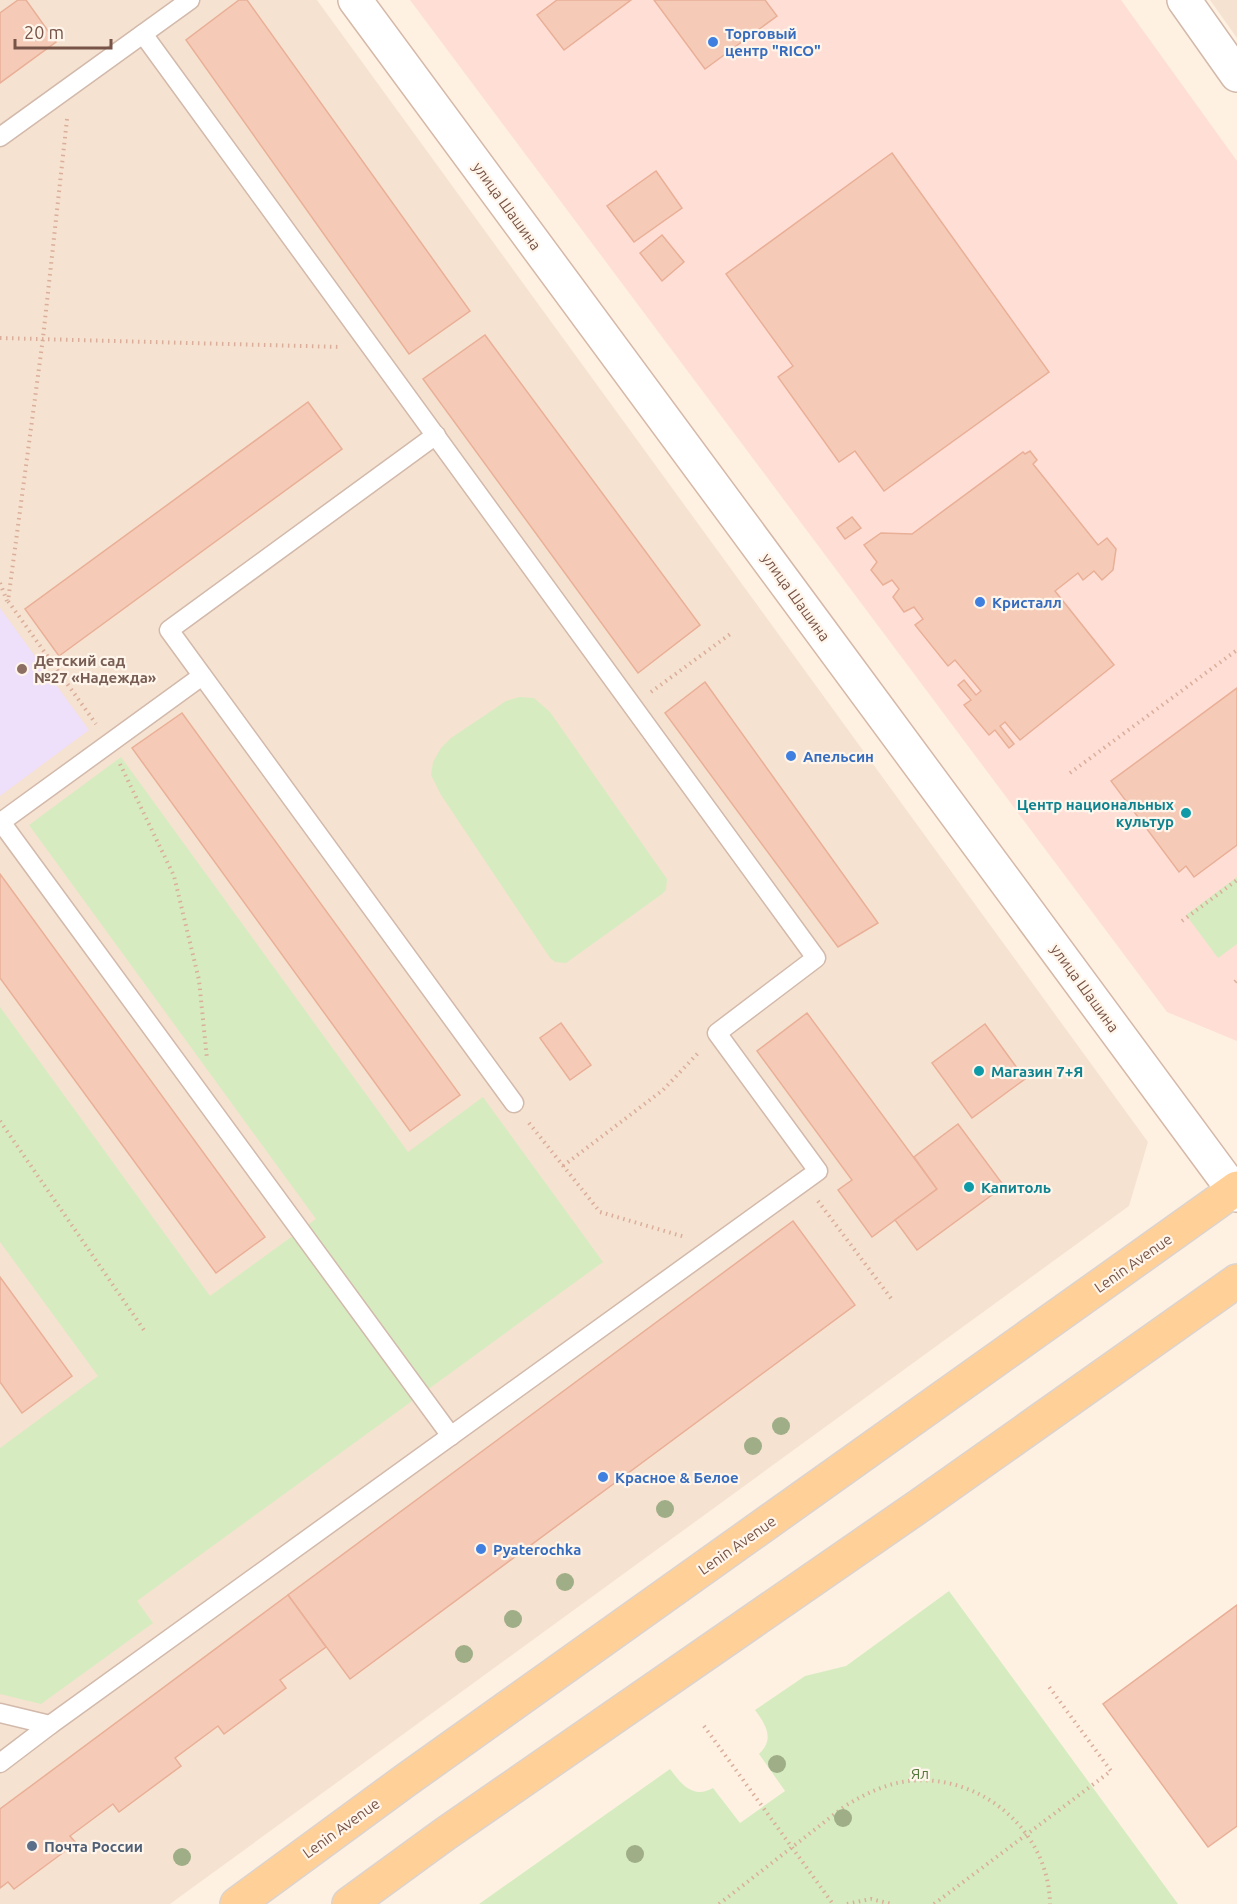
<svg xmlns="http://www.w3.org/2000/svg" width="1237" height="1904" viewBox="0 0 1237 1904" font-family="Ubuntu,sans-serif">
	<rect width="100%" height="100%" fill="#fef1e2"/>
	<g fill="#f6e2d0">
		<polygon points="0,0 317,0 1148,1142 1129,1206 170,1904 0,1904"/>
		<polygon points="1210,0 1237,0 1237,38"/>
	</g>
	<polygon fill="#ffded5" points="410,0 1121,0 1237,161 1237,1041 1167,1012"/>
	<polygon fill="#eedffa" points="0,608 89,730 0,796"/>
	<g fill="#d6ecc0">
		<polygon points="519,697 534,698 550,712 667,879 666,890 662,894 566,963 555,962 550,958 441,795 431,775 433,762 441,748 451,738 506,701"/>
		<polygon points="121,757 408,1152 483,1097 603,1262 137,1601 153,1623 41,1704 0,1694 0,1448 98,1376 0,1242 0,1007 210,1296 316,1219 29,825"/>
		<polygon points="1237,877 1237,944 1218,958 1186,915"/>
		<path d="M949,1591L1178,1904H479L670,1769C682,1785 693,1799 713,1788L740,1823L785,1791L759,1754C775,1739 766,1725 755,1710L805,1676L846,1666Z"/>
	</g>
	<g fill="#f5cbb8" stroke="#e9af97" stroke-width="1.5">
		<polygon points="18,0 26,0 56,42 0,83 0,13"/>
		<polygon points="239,0 247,0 470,311 409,354 186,40"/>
		<polygon points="557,0 631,0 564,50 537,15"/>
		<polygon points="654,0 765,0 777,16 705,69"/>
		<polygon points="892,153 1049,372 884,491 855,451 839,462 778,377 793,366 726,274"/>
		<polygon points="656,171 682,208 634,242 607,206"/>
		<polygon points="662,235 684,262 662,281 640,253"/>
		<polygon points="485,335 700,625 638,673 423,379"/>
		<polygon points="308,402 342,449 59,656 25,609"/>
		<polygon points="1030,451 1037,460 1033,464 1098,545 1107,538 1116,549 1113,570 1102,580 1094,571 1083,580 1078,573 1055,591 1114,665 1020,740 1005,722 1000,726 1014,744 1009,748 995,730 989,735 964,705 971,700 958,685 964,680 976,695 981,691 955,660 948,666 915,625 923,619 914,607 904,612 893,597 899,589 892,580 883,585 871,570 877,562 864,545 881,533 912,534 1023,452 1025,454"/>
		<polygon points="852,517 861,528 845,539 837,528"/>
		<polygon points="705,682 878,923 838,947 665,713"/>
		<polygon points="1237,688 1237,845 1194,877 1186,866 1179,872 1111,781"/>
		<polygon points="182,713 460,1095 410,1131 132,748"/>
		<polygon points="0,874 265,1237 216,1273 0,978"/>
		<polygon points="807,1013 937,1189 872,1237 838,1190 852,1180 757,1051"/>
		<polygon points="561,1023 591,1065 570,1080 540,1038"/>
		<polygon points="985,1024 1025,1079 972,1118 932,1063"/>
		<polygon points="958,1124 1004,1186 917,1250 895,1220 937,1189 914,1157"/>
		<polygon points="793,1221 855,1305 350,1679 288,1595"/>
		<polygon points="0,1277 72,1376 22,1413 0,1382"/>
		<polygon points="288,1595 326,1647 280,1680 286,1688 224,1734 218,1726 175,1758 181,1766 119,1812 113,1804 70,1836 76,1843 14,1889 8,1882 0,1888 0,1809"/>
		<polygon points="1237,1605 1237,1826 1208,1847 1103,1704"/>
	</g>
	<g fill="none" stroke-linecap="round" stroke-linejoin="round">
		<g stroke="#d2b9ab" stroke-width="21">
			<g id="lane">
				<polyline points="0,137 190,0"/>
				<polyline points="436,435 169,630 514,1103"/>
				<polyline points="202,676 1,822 451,1436"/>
				<polyline points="0,1713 50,1725 818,1171 717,1033 816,958 143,34"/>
				<polyline points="0,1763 50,1725"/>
			</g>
		</g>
		<g stroke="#d2b9ab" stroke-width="36">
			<polyline id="street" points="1184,0 1237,75"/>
		</g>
		<g stroke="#d5b8a8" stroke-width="36">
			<polyline id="secondary" points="355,0 1237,1195"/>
		</g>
		<g stroke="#dcd3cf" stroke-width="36">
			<g id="primary">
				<polyline points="237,1904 406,1780 1237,1188"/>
				<polyline points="349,1904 445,1834 919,1506 1237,1281"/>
			</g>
		</g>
		<g stroke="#daae9b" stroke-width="4" stroke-dasharray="1.5 4.5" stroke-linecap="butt">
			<polyline points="67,119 43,338 8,601 96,724"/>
			<polyline points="0,338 341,347"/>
			<polyline points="0,583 7,601"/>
			<polyline points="651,692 733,632"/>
			<polyline points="120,764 174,876 199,980 207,1059"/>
			<polyline points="1070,773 1237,650"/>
			<polyline points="1182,921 1237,880"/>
			<polyline points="1235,982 1237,980"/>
			<polyline points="0,1121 146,1333"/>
			<polyline points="529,1123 600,1212 685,1237"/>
			<polyline points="563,1166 663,1090 700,1051"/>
			<polyline points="818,1201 893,1301"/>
			<polyline points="704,1726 833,1904"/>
			<path d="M719,1904L845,1806C865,1794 885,1784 908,1781C981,1773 1049,1831 1050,1904"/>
			<polyline points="847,1904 871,1899 892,1904"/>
			<polyline points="934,1904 1111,1771 1047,1684"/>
		</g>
		<use href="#lane" stroke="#fff" stroke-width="18"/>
		<use href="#street" stroke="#fff" stroke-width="33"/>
		<use href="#secondary" stroke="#fff" stroke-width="33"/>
		<use href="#primary" stroke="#ffd098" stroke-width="33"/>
	</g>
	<g fill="#9fae87">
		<circle cx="781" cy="1426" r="9"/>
		<circle cx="753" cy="1446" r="9"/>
		<circle cx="665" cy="1509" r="9"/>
		<circle cx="565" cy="1582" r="9"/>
		<circle cx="513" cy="1619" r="9"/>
		<circle cx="464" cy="1654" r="9"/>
		<circle cx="777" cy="1764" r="9"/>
		<circle cx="843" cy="1818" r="9"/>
		<circle cx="635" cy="1854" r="9"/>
		<circle cx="182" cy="1857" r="9"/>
	</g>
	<g fill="#3f7fe0" stroke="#fff5ea" stroke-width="2">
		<circle cx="713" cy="42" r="6"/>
		<circle cx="980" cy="602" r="6"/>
		<circle cx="791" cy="756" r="6"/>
		<circle cx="603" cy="1477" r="6"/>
		<circle cx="481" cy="1549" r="6"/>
	</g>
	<circle fill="#8d6e63" stroke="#fff5ea" stroke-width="2" cx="22" cy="669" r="6"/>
	<g fill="#0f9aa8" stroke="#fff5ea" stroke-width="2">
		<circle cx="1186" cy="813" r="6"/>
		<circle cx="979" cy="1071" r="6"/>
		<circle cx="969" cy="1187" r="6"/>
	</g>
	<circle fill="#5c6f8a" stroke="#fff5ea" stroke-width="2" cx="32" cy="1846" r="6"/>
	<g text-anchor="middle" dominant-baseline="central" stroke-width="4.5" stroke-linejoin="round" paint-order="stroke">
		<g font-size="15" font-weight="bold" fill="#366cbe" stroke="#fff5ea" text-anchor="start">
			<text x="725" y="33">Торговый<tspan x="725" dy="17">центр "RICO"</tspan></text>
			<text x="992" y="602">Кристалл</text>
			<text x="803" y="756">Апельсин</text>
			<text x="615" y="1477">Красное &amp; Белое</text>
			<text x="493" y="1549">Pyaterochka</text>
		</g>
		<g font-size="15" fill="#775447" stroke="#fff5ea">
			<text transform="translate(507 206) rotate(54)">улица Шашина</text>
			<text transform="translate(796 597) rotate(54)">улица Шашина</text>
			<text transform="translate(1085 988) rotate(54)">улица Шашина</text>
			<text transform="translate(1133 1263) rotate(-35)">Lenin Avenue</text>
			<text transform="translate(737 1545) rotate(-35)">Lenin Avenue</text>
			<text transform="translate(341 1828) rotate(-36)">Lenin Avenue</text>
		</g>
		<g font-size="15" font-weight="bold" fill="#785e54" stroke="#fff5ea" text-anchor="start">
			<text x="34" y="660">Детский сад<tspan x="34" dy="17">№27 «Надежда»</tspan></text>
		</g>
		<g font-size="15" font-weight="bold" fill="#0d838f" stroke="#fff5ea" text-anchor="start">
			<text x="1174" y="804" text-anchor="end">Центр национальных<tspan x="1174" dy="17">культур</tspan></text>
			<text x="991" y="1071">Магазин 7+Я</text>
			<text x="981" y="1187">Капитоль</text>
		</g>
		<g font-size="15" fill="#52783c" stroke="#fff5ea">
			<text x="920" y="1773">Ял</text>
		</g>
		<g font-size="15" font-weight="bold" fill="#4e5e75" stroke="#fff5ea" text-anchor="start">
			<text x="44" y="1846">Почта России</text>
		</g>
	</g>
	<path d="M15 39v9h96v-9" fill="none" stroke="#775447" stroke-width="3"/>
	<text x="24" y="39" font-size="18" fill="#775447" stroke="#fff5ea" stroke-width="4.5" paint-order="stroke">20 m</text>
</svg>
